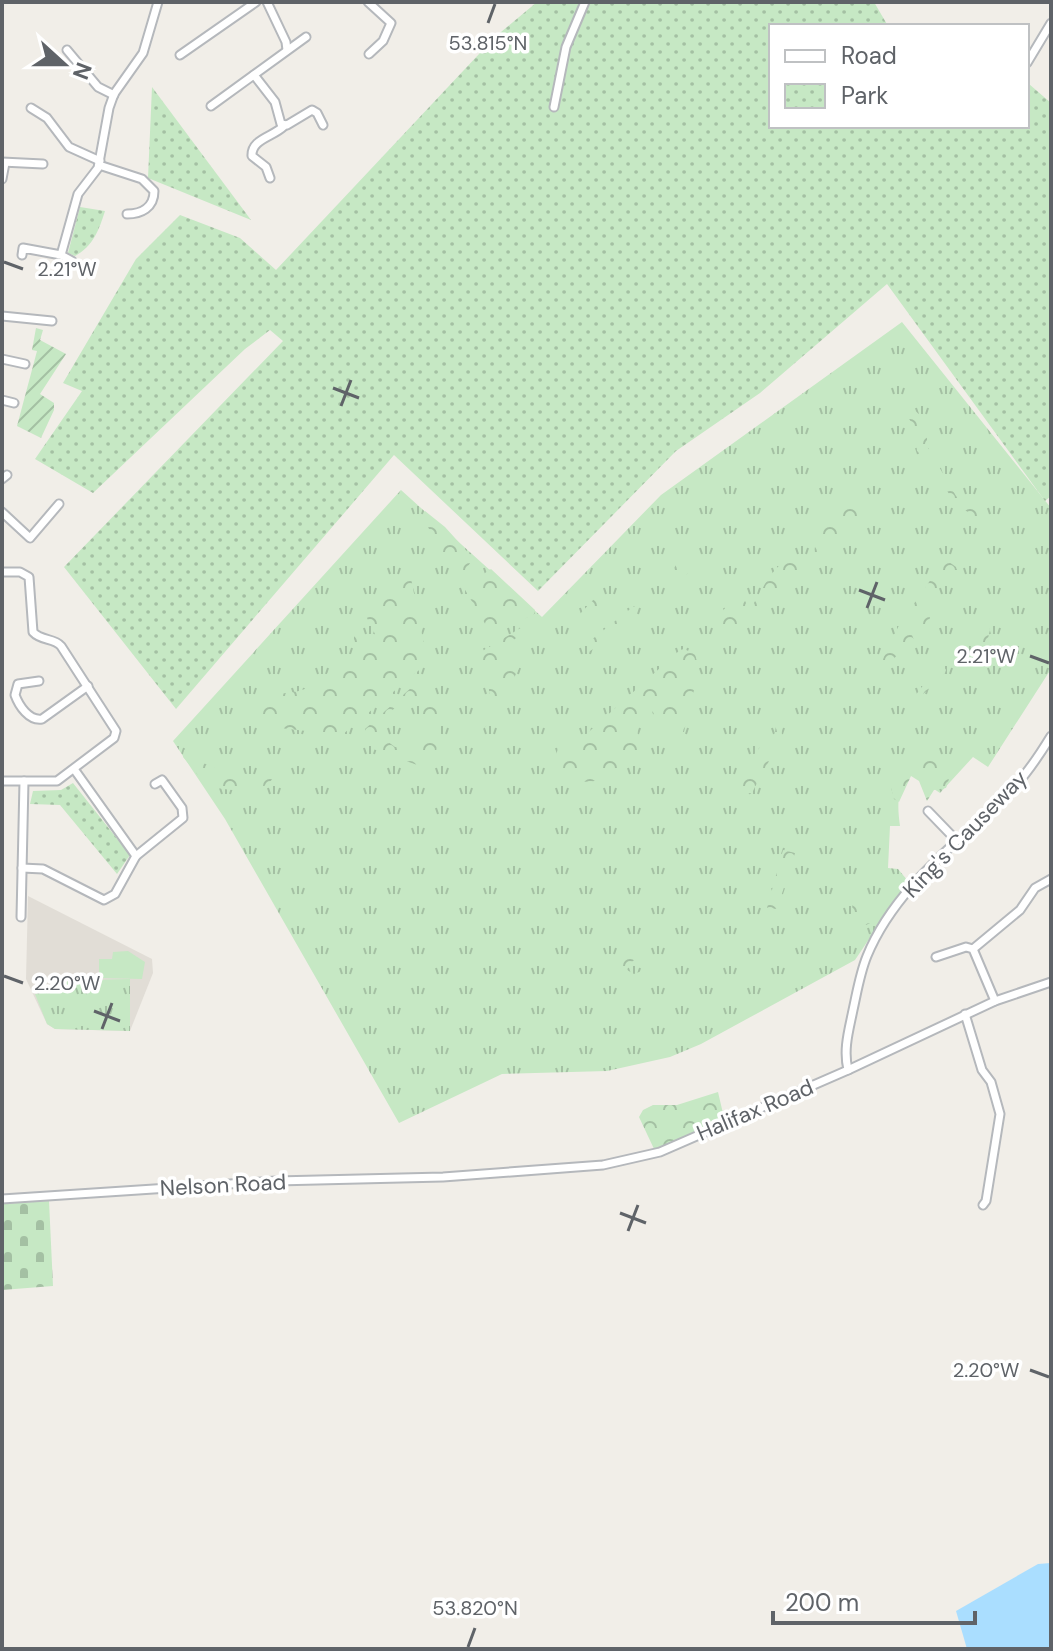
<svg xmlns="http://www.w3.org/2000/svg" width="1053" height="1651" viewBox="0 0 1053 1651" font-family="'DM Sans',sans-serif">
	<defs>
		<pattern id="grass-tufts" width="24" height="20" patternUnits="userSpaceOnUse" patternTransform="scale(2)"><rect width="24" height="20" fill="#c6e8c4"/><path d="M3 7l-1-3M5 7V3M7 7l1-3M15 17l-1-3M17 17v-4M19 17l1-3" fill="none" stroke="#a4c0a3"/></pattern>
		<pattern id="forest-crowns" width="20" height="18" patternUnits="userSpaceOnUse" patternTransform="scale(2)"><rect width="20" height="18" fill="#c6e8c4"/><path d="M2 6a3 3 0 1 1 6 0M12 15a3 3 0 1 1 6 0" fill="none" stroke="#a4c0a3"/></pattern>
		<pattern id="cemetery-stones" width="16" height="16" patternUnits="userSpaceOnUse" patternTransform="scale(2)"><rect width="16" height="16" fill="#c6e8c4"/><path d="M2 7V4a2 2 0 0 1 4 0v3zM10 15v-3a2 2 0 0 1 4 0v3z" fill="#a4c0a3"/></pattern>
		<pattern id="park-dots" width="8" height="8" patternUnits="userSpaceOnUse" patternTransform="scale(2)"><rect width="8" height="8" fill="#c6e8c4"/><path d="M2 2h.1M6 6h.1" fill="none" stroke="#a4c0a3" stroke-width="1.8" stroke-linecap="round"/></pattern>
		<pattern id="garden-furrows" width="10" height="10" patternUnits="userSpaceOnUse" patternTransform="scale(2)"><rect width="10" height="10" fill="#c6e8c4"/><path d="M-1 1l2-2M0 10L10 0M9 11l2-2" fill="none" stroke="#a4c0a3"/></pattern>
	</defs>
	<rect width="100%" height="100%" fill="#f1eee8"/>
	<polygon fill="#e1ddd6" points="28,896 152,959 153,973 130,1031 55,1029 47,1024 26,979"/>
	<g fill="url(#grass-tufts)">
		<path d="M902,322L1051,508V669L988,767L973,757L940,793L910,773C897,791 897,804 900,826H890L888,868L898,869L908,881L855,960L701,1044L670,1057L607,1071L502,1074L399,1123L225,819L173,741L401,490L542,617L661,495Z"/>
		<polygon points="130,979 130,1031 55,1029 47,1024 35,994 52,989 53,981"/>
	</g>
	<g fill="url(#forest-crowns)" fill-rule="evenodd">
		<polygon points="903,399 927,422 927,446 956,496 981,514 977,518 954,503 931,462 917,451 916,441 919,433 900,406"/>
		<path d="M848,492L858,498C866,525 832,541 814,554L818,525L825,511L841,506L845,493Z"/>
		<polygon points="425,511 445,527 473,558 467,568 468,576 479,577 491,569 535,610 534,614 494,633 487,627 422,517"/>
		<path d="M687,555L689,563L697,557L701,560L673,588C670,573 674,562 687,555Z"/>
		<path d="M793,557L805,563L808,571L737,630L723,635L714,628C715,616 732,602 740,590L746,603H754C763,588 774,563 793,557Z"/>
		<path d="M945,559L956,567L960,577C954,585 950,583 941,587C929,594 932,615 928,627L923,631L912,615L911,608Z"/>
		<path d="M411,578L426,655L424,666L342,735L262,726L244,719L242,712C253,688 287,698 307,688C323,679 339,663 354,652V629L361,626L366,642L376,636L367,618L373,607Z"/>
		<polygon points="596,597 603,597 606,608 588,624 578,616"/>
		<polygon points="634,606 637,608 635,622 590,651 590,641"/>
		<polygon points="905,618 914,640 891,661 880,665 902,619"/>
		<path d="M529,623L527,630L508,644V650L518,656L522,663C513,678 495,720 483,729L481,718C497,696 486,677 479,653Z"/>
		<path d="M983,623L989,626L990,630L983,659L973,656C967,646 974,629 983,623Z"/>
		<path d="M684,649L695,654L699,669L683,736L678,746L663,736L653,712L646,708L640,711C634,726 641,740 636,755C634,761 628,764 623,768C604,784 582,784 558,778C553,768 555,754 560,744L575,743L582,738L680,650Z"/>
		<polygon points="940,660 946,670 945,673 919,698 915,696 924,684 921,678 936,661"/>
		<path d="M428,682C446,711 442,724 435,756L420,766L373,749L365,729L412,687ZM408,699H415L420,705L419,735L409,748L395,747L383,738C379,717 393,709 408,699Z"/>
		<polygon points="781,720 782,737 762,774 758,774 752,757 761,746 759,735 770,739 775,733 776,723"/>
		<path d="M188,749C206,775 246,773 274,777C259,798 231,789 208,787L183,757L184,750Z"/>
		<path d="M927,751C949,759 955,765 946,788L934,790L927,801L919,781L911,776L899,802L894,799L891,788L899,773Z"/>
		<polygon points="741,771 758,781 752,793 738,794 734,788 736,774"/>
		<polygon points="783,850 795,853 777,909 767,908"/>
		<polygon points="887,891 870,923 866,925 864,922 862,927 854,931 851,927 857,923 852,911 853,894 870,901 882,892"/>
		<polygon points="635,948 638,949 640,956 630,963 627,970 634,974 644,970 649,974 635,981 623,981 618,975 618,963 628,951"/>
		<polygon points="718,1092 725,1122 655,1151 639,1117 643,1110 653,1105 677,1105"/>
	</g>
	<polygon fill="url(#cemetery-stones)" points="49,1201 53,1286 2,1290 2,1204"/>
	<g fill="url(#park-dots)">
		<polygon points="537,2 874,2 888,26 771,26 771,126 1027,126 1029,84 1051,103 1051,496 1045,501 887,284 760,393 676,451 538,591 394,455 176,709 64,567 283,341 270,330 245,349 93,493 35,459 82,391 63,383 136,259 180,215 240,238 276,270 495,37"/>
		<polygon points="152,87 251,220 148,178"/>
		<path d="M80,207L105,211C99,230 93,246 75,256L68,253Z"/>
		<polygon points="73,783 130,855 117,874 60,805 30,804 33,791 61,790"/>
	</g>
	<polygon fill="url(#garden-furrows)" points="36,328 43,330 40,340 66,354 40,394 54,403 54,410 41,438 17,426 37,351 32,350"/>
	<polygon fill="#c6e8c4" points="128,951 145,962 142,979 99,978 99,959 112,959 113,952"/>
	<polygon fill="#aadeff" points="1051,1563 1051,1649 967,1649 956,1611 1038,1564"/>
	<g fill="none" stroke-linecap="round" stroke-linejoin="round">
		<g stroke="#b5b8bc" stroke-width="11">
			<g id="street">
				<polyline points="267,2 286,42 287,50"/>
				<polyline points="368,2 391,23 383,41 369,54"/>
				<polyline points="67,50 98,87 114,95"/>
				<polyline points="180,55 256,2"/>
				<polyline points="1027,63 1051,23"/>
				<polyline points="254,75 275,102 281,124 287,125 312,110 317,113 323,125"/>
				<polyline points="211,106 306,37"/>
				<polyline points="554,107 566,47 585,2"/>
				<polyline points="31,108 47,118 69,147 100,161"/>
				<polyline points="2,162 43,164"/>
				<path d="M99,165L142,179L154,191C154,208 141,214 127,214"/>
				<path d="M270,178L266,167L252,156C251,139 273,137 284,126"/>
				<polyline points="2,179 5,163"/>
				<polyline points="22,255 23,248 61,255 72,261"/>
				<polyline points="61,255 78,194 98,168 109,108 114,94 143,53 158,2"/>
				<polyline points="2,316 52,321"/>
				<polyline points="2,359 25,364"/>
				<polyline points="2,400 14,403"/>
				<polyline points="2,479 7,475"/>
				<polyline points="2,512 30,538 59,504"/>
				<path d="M2,572H20L29,577L33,632C41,641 54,638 61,646L116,731L114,738L57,781H2"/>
				<path d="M39,681L18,684L15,695C19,706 29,721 42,719L88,686"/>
				<polyline points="928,811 956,840"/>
				<polyline points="136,856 183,818 182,808 162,780 155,784"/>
				<polyline points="22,868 43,869 104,900 115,894 136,856 74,769"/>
				<polyline points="21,917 24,781"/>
				<polyline points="973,949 1020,910 1035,888 1051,879"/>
				<polyline points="936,957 966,947 973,949 995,1001"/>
				<polyline points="965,1014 982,1070 991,1082 1000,1114 986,1201 983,1205"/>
				<path d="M848,1070C843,1049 849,1030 853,1010C857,992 860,973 867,956C896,885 963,839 1015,786C1029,771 1040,754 1051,736"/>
				<polyline points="2,1199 276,1181 443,1177 603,1165 660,1152 848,1070 995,1001 1051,982"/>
			</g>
		</g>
		<use href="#street" stroke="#fff" stroke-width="7"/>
	</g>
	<path fill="none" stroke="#5f6368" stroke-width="3" d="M488,23L495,4M4,262L23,269M333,388L359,398M341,406L351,380M859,590L885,600M867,608L877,582M1030,656L1049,663M4,976L23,983M94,1011L120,1021M102,1029L112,1003M620,1213L646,1223M628,1231L638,1205M1030,1370L1049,1377M468,1647L475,1628"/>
	<g text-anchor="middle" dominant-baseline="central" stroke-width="7" stroke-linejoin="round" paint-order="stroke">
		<g font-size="22" fill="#5f6368" stroke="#fff">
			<text transform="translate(965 834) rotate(-46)">King's Causeway</text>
			<text transform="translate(755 1110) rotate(-23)">Halifax Road</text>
			<text transform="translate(223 1185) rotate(-3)">Nelson Road</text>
		</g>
	</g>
	<g font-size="20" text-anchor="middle" fill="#5f6368" stroke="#fff" stroke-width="7" stroke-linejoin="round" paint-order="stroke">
		<text x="488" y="50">53.815°N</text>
		<text x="67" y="276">2.21°W</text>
		<text x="986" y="663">2.21°W</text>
		<text x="67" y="990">2.20°W</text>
		<text x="986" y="1377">2.20°W</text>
		<text x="475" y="1615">53.820°N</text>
	</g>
	<rect width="1053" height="1651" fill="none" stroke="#5f6368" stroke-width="8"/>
	<rect x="769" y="24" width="260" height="104" fill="#ffffff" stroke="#bfc1c3" stroke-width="2"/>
	<rect x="785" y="50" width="40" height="12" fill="#ffffff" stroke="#bfc1c3" stroke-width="2"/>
	<text x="841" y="64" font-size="24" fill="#5f6368">Road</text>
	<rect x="785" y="84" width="40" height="24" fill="url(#park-dots)" stroke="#bfc1c3" stroke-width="2"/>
	<text x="841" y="104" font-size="24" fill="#5f6368">Park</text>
	<g transform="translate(64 64) rotate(111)" stroke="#ffffff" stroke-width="6" paint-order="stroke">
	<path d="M0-6L14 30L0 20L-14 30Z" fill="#5f6368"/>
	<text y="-12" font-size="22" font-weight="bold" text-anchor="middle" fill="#5f6368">N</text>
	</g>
	<path d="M773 1611v12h202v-12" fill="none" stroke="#5f6368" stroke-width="4"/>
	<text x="785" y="1611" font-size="24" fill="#5f6368" stroke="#ffffff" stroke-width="6" paint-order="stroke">200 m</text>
</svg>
